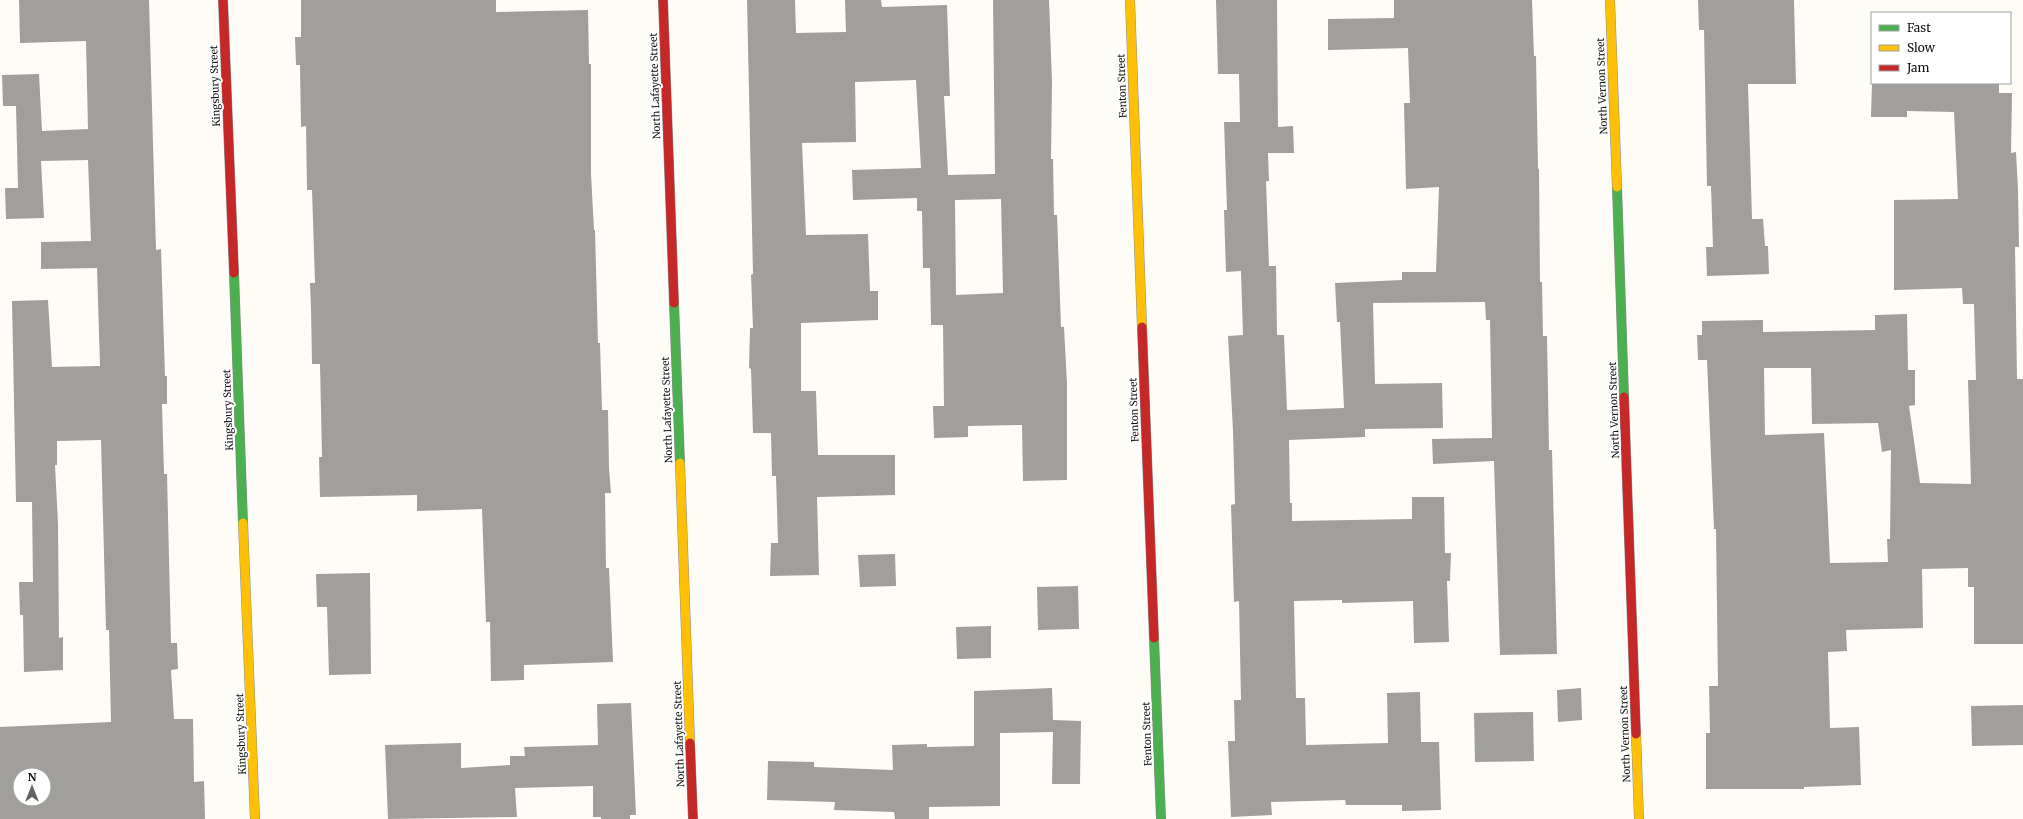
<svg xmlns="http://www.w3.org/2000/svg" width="2023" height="819" viewBox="0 0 2023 819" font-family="Merriweather,serif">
	<rect width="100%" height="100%" fill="#fdfcf7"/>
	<g fill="#a19f9c" fill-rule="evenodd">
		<path d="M19,0H149L156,250L161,249L165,376H167V404H162L164,474H167L171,643H177L178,669L171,670L174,719H193L194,782L204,781L205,819H0V727L111,722L109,630H106L101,440L57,441V465H55L58,524L59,638L63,637V670L24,672L23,615H20L19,582H33L32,502H16L12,301L48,300L52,367L100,366L97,268L41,269V242L91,241L88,160L41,161L44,218L6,219L5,188H18L16,106H3L2,75L39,74L42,131L88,129L86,41L20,43ZM20,775H44V799H20Z"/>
		<polygon points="301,0 496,0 496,12 588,10 589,64 591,64 591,174 594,230 595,230 598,343 600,343 602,410 608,410 609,468 611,493 605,493 606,568 609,568 613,662 524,665 524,680 491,681 490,622 486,622 482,509 417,511 417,495 320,497 319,457 322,457 320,364 312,364 311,308 310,283 315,283 312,190 307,190 306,126 301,127 300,65 296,65 295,37 301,37"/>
		<path d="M747,0H795L796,33L846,32L845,0H881L882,7L947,5L950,96H944L948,175L995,174L993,0H1049L1052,82L1051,159H1053L1054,215H1057L1061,327H1064L1067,384V480L1023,481L1022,425L968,426V437L934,438L933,406H944L943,325H931L930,268H923L922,211H917V198L853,200L852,170L921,168L916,80L855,82L856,142L802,143L806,235L868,234L870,291H878V320L801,323V391H816L818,455H895V495L817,497L819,575L770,576L771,543H778L776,476H772L771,433H753L751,369L749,368L750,328H753L751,275L753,274ZM1001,199L1003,293L956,295L955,200Z"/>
		<polygon points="1216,0 1277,0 1278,127 1293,126 1294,153 1268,153 1269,181 1266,181 1269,266 1276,266 1277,335 1284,335 1287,410 1344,408 1340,322 1337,322 1335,283 1402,280 1402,272 1436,272 1439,187 1406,189 1404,103 1410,103 1408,48 1328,50 1328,19 1394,18 1394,0 1532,0 1534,56 1536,56 1538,169 1539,169 1540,282 1542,282 1543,336 1547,336 1549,450 1552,450 1557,654 1500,655 1494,461 1433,464 1432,439 1492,438 1490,320 1486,320 1485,302 1373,303 1375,384 1442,383 1443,428 1365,429 1365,437 1289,440 1290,503 1292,503 1292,521 1412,519 1412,497 1444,497 1445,553 1451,553 1450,581 1447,581 1449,642 1414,643 1413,601 1342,603 1342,600 1294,601 1296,698 1305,698 1306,745 1388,743 1387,693 1420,692 1421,742 1439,742 1441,810 1402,811 1402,805 1346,805 1345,800 1271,802 1272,815 1231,817 1228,741 1235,741 1234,700 1241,700 1239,601 1234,602 1231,505 1235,504 1233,431 1228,336 1243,335 1241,271 1226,272 1224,210 1227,210 1224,122 1240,122 1239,74 1218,74"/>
		<polygon points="1698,0 1794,0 1796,84 1748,84 1752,219 1763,219 1765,246 1768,246 1769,274 1707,276 1706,247 1713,247 1711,186 1707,186 1704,30 1699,30"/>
		<path d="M1872,83H1999V93H2012L2011,153L2016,152L2018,190L2019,247H2015L2017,379H2023V644H1974V587H1968V568L1922,569L1923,628L1846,630L1847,651L1828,652L1830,728L1859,727L1861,785L1804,787V789H1706V733H1710L1709,686H1718L1716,529H1714L1707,360H1698L1697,335H1702V321L1763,320V332L1875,330V315L1907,314L1908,370H1915V405L1909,406L1920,483L1971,484L1968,380H1976L1974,304H1963L1962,288L1894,290V200L1958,199L1954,112L1907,111V117H1871ZM1764,368H1811L1812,424L1878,423L1882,452L1891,450L1890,539H1887L1888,562L1830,563L1824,433L1765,435Z"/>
		<polygon points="895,554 896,586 860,587 858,555"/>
		<polygon points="370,573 371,674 329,675 327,607 317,607 316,574"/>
		<polygon points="1078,586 1079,629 1038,630 1037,587"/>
		<polygon points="991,626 991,658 957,659 956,627"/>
		<polygon points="1052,688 1053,720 1081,721 1080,784 1052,784 1053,732 1000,733 1000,806 929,807 929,819 895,819 894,812 834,810 835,802 767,800 768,761 814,762 814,767 893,770 892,745 927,744 927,747 974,746 974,691"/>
		<polygon points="1581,688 1582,720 1558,722 1557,690"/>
		<polygon points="631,703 636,815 630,815 630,819 601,819 601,817 593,817 593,786 515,788 517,817 388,819 385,745 461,743 461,768 510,765 510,756 525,756 524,747 598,745 597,704"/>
		<polygon points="2023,705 2023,745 1972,746 1971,706"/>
		<polygon points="1533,712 1534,761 1475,762 1474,713"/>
	</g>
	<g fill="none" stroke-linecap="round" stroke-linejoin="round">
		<g stroke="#8e8d8b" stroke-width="10">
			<g id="fast">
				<polyline points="1617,187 1624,397"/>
				<polyline points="234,273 243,523"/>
				<polyline points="674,303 680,463"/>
				<polyline points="1154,638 1161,819"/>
			</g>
		</g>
		<g stroke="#8e8d8b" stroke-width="10">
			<g id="slow">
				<polyline points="1130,0 1142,327"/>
				<polyline points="1610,0 1617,187"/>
				<polyline points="680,463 690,743"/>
				<polyline points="243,523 255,819"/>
				<polyline points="1636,734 1639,819"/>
			</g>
		</g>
		<g stroke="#8e8d8b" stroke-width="10">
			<g id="jam">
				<polyline points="223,0 234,273"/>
				<polyline points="663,0 674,303"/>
				<polyline points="1142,327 1154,638"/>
				<polyline points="1624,397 1636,734"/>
				<polyline points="690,743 693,819"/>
			</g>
		</g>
		<use href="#fast" stroke="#4caf50" stroke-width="9"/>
		<use href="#slow" stroke="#ffc107" stroke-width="9"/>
		<use href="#jam" stroke="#c62828" stroke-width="9"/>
	</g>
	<g text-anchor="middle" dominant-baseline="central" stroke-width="4" stroke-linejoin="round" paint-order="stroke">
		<g font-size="10" fill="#111" stroke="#fff">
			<text transform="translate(215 86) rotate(-92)">Kingsbury Street</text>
			<text transform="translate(655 86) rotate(-92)">North Lafayette Street</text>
			<text transform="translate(1122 86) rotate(-92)">Fenton Street</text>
			<text transform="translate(1602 86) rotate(-92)">North Vernon Street</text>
			<text transform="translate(228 410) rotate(-92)">Kingsbury Street</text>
			<text transform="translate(667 410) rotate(-92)">North Lafayette Street</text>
			<text transform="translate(1134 410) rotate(-92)">Fenton Street</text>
			<text transform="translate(1614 410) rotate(-92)">North Vernon Street</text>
			<text transform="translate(241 734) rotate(-92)">Kingsbury Street</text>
			<text transform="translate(679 734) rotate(-92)">North Lafayette Street</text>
			<text transform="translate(1147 734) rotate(-92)">Fenton Street</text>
			<text transform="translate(1625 734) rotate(-92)">North Vernon Street</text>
		</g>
	</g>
	<rect x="1871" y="12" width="140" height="72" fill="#ffffff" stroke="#a0a0a0"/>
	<rect x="1879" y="25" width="20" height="6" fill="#4caf50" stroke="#a0a0a0"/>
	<text x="1907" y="32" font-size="12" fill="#111111">Fast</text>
	<rect x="1879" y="45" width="20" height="6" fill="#ffc107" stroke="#a0a0a0"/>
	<text x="1907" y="52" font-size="12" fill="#111111">Slow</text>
	<rect x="1879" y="65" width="20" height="6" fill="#c62828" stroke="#a0a0a0"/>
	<text x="1907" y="72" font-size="12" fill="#111111">Jam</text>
	<g transform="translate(32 787)"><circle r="19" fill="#ffffff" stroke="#a0a0a0"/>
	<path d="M0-3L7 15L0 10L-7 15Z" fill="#646362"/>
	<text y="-6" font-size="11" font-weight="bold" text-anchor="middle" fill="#111111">N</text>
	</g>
</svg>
